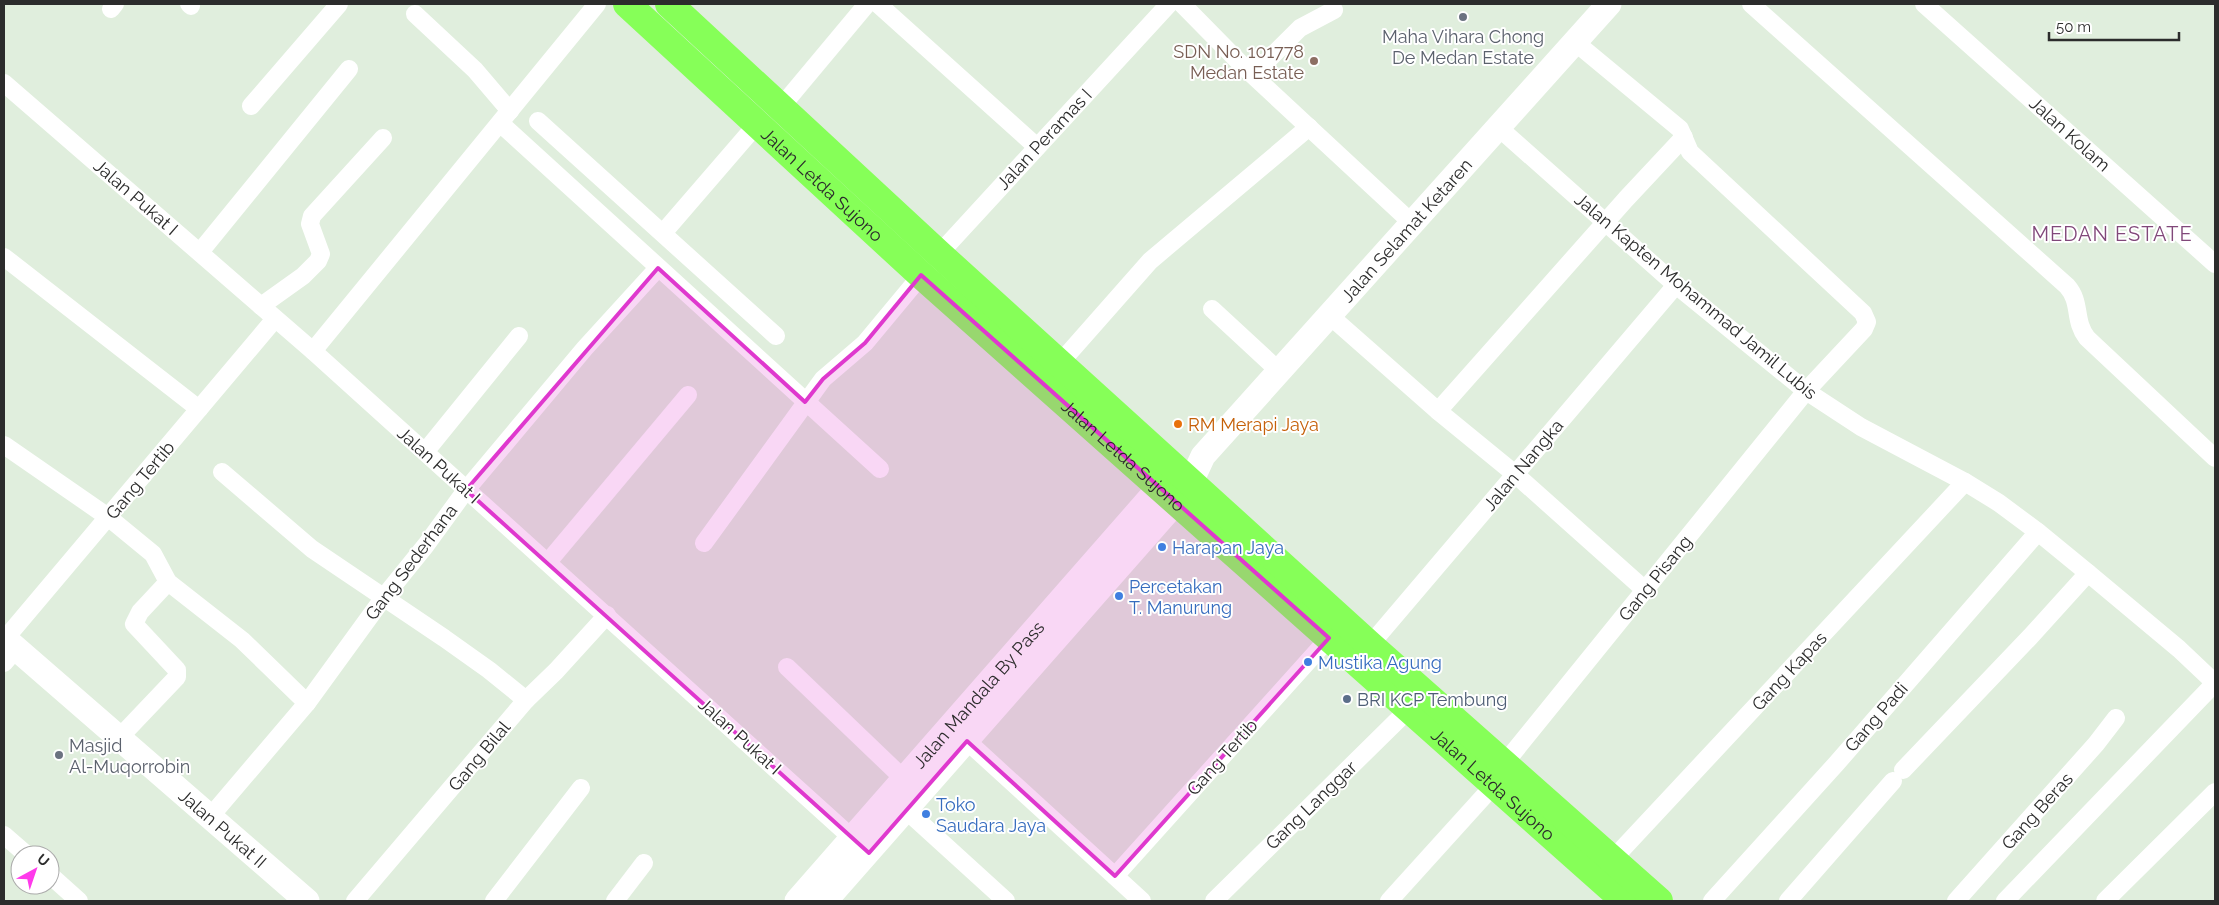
<svg xmlns="http://www.w3.org/2000/svg" width="2219" height="905" viewBox="0 0 2219 905" font-family="Raleway,sans-serif">
	<rect width="100%" height="100%" fill="#e0eedd"/>
	<g fill="none" stroke-linecap="round" stroke-linejoin="round">
		<g stroke="#fff" stroke-width="18">
			<polyline points="189,4 191,6"/>
			<polyline points="878,4 1037,147"/>
			<polyline points="1182,4 1245,68 1412,223"/>
			<path d="M1751,4L2067,286C2082,303 2073,320 2087,338L2215,458"/>
			<polyline points="1924,4 2215,264"/>
			<polyline points="111,9 115,4"/>
			<polyline points="415,14 475,70 510,111"/>
			<polyline points="1245,68 1266,62 1300,28 1334,10"/>
			<polyline points="4,83 313,351 861,846"/>
			<polyline points="251,106 339,4"/>
			<polyline points="781,107 867,4"/>
			<polyline points="538,121 776,336"/>
			<polyline points="500,123 880,469"/>
			<polyline points="1498,127 1676,285 1806,391 1861,427 1965,482 1999,503 2038,532 2088,573 2179,649 2215,683"/>
			<polyline points="663,233 758,123"/>
			<polyline points="200,252 349,69"/>
			<polyline points="4,257 199,409"/>
			<polyline points="261,306 303,276 318,261 321,254 310,224 312,216 383,138"/>
			<polyline points="1212,309 1279,371"/>
			<polyline points="1329,315 1438,411 1515,474 1645,590"/>
			<polyline points="313,351 597,4"/>
			<polyline points="1060,363 1150,261 1309,127"/>
			<polyline points="1438,411 1626,199 1684,137"/>
			<polyline points="4,445 108,517 153,554 168,582 242,640 307,703"/>
			<polyline points="425,452 519,336"/>
			<polyline points="222,472 312,549 444,638 489,670 526,700"/>
			<polyline points="704,543 823,379 865,343 939,254 1169,4"/>
			<polyline points="548,562 688,395"/>
			<polyline points="5,639 274,320"/>
			<polyline points="1370,645 1676,285"/>
			<polyline points="4,663 16,649"/>
			<polyline points="787,667 905,780"/>
			<polyline points="119,738 177,677 177,670 134,624 140,612 168,582"/>
			<polyline points="967,741 1142,901"/>
			<polyline points="1504,764 1806,391 1864,329 1867,322 1863,313 1690,152 1680,129 1575,42"/>
			<polyline points="1903,770 2030,637 2088,573"/>
			<polyline points="906,810 1006,901"/>
			<polyline points="210,817 307,703 384,597 426,545 466,490 585,348 658,268"/>
			<polyline points="4,835 27,855"/>
			<polyline points="1612,860 1965,482"/>
			<polyline points="50,875 79,901"/>
			<polyline points="1115,876 1329,638"/>
			<polyline points="355,901 526,700 556,671 607,615"/>
			<polyline points="494,901 581,788"/>
			<polyline points="615,901 644,863"/>
			<polyline points="1214,901 1409,709"/>
			<polyline points="1389,901 1494,785"/>
			<polyline points="1712,901 1836,764 2038,532"/>
			<polyline points="1788,901 1893,781"/>
			<polyline points="1956,901 2096,744 2116,718"/>
			<polyline points="2005,901 2215,683"/>
			<polyline points="2105,901 2215,792"/>
		</g>
		<g stroke="#fff" stroke-width="25">
			<path id="s1" d="M4,638L307,901"/>
			<path id="s2" d="M797,901L1172,473"/>
			<path id="s3" d="M825,901L1176,502L1191,482L1203,456L1609,4"/>
		</g>
		<g stroke="#86ff58" stroke-width="28">
			<path id="s4" d="M627,4L921,275L1625,901"/>
			<polyline points="669,4 939,254 1370,645 1659,901"/>
		</g>
	</g>
	<path fill="#df38ce" fill-opacity="0.2" stroke="#df38ce" stroke-width="4" stroke-linejoin="round" d="M658,268L805,402L823,379L865,343L921,275L1329,638L1115,876L967,741L869,853L466,490Z"/>
	<g fill="#6b7280" stroke="#fff" stroke-width="2">
		<circle cx="1463" cy="17" r="5"/>
		<circle cx="59" cy="755" r="5"/>
	</g>
	<circle fill="#8d6e63" stroke="#fff" stroke-width="2" cx="1314" cy="61" r="5"/>
	<circle fill="#e8710a" stroke="#fff" stroke-width="2" cx="1178" cy="424" r="5"/>
	<g fill="#3f7fe0" stroke="#fff" stroke-width="2">
		<circle cx="1162" cy="547" r="5"/>
		<circle cx="1119" cy="596" r="5"/>
		<circle cx="1308" cy="662" r="5"/>
		<circle cx="926" cy="814" r="5"/>
	</g>
	<circle fill="#5c6f8a" stroke="#fff" stroke-width="2" cx="1347" cy="699" r="5"/>
	<g text-anchor="middle" dominant-baseline="central" stroke-width="4" stroke-linejoin="round" paint-order="stroke">
		<g font-size="18" fill="#5b616d" stroke="#fff">
			<text x="1463" y="36">Maha Vihara Chong<tspan x="1463" dy="21">De Medan Estate</tspan></text>
			<text x="69" y="745" text-anchor="start">Masjid<tspan x="69" dy="21">Al-Muqorrobin</tspan></text>
		</g>
		<g font-size="18" fill="#785e54" stroke="#fff" text-anchor="end">
			<text x="1304" y="51">SDN No. 101778<tspan x="1304" dy="21">Medan Estate</tspan></text>
		</g>
		<g font-size="18" fill="#2c2c2c" stroke="#fff">
			<text transform="translate(2070 134) rotate(42)">Jalan Kolam</text>
			<text transform="translate(1044 139) rotate(-47)">Jalan Peramas I</text>
			<text stroke="none"><textPath href="#s4" startOffset="266">Jalan Letda Sujono</textPath></text>
			<text transform="translate(136 197) rotate(41)">Jalan Pukat I</text>
			<text stroke="none"><textPath href="#s3" startOffset="889">Jalan Selamat Ketaren</textPath></text>
			<text transform="translate(1696 296) rotate(40)">Jalan Kapten Mohammad Jamil Lubis</text>
			<text stroke="none"><textPath href="#s4" startOffset="671">Jalan Letda Sujono</textPath></text>
			<text transform="translate(439 465) rotate(42)">Jalan Pukat I</text>
			<text transform="translate(1523 465) rotate(-50)">Jalan Nangka</text>
			<text transform="translate(140 480) rotate(-50)">Gang Tertib</text>
			<text transform="translate(411 562) rotate(-53)">Gang Sederhana</text>
			<text transform="translate(1655 578) rotate(-51)">Gang Pisang</text>
			<text transform="translate(1789 671) rotate(-47)">Gang Kapas</text>
			<text stroke="none"><textPath href="#s2" startOffset="275">Jalan Mandala By Pass</textPath></text>
			<text transform="translate(1876 717) rotate(-49)">Gang Padi</text>
			<text transform="translate(740 736) rotate(42)">Jalan Pukat I</text>
			<text transform="translate(479 756) rotate(-50)">Gang Bilal</text>
			<text transform="translate(1222 757) rotate(-48)">Gang Tertib</text>
			<text stroke="none"><textPath href="#s4" startOffset="1166">Jalan Letda Sujono</textPath></text>
			<text transform="translate(1311 805) rotate(-44)">Gang Langgar</text>
			<text transform="translate(2037 811) rotate(-48)">Gang Beras</text>
			<text stroke="none"><textPath href="#s1" startOffset="290">Jalan Pukat II</textPath></text>
		</g>
		<g font-size="18" fill="#c56008" stroke="#fff" text-anchor="start">
			<text x="1188" y="424">RM Merapi Jaya</text>
		</g>
		<g font-size="18" fill="#366cbe" stroke="#fff" text-anchor="start">
			<text x="1172" y="547">Harapan Jaya</text>
			<text x="1129" y="586">Percetakan<tspan x="1129" dy="21">T. Manurung</tspan></text>
			<text x="1318" y="662">Mustika Agung</text>
			<text x="936" y="804">Toko<tspan x="936" dy="21">Saudara Jaya</tspan></text>
		</g>
		<g font-size="18" fill="#4e5e75" stroke="#fff" text-anchor="start">
			<text x="1357" y="699">BRI KCP Tembung</text>
		</g>
		<g font-size="20" letter-spacing="1" fill="#81487a" stroke="#fff">
			<text x="2112" y="234">MEDAN ESTATE</text>
		</g>
	</g>
	<rect width="2219" height="905" fill="none" stroke="#2c2c2c" stroke-width="10"/>
	<g transform="translate(35 870) rotate(40)"><circle r="24" fill="#ffffff" stroke="#ababab"/>
	<path d="M0-4L9 19L0 12L-9 19Z" fill="#ff3aeb"/>
	<text y="-8" font-size="14" font-weight="bold" text-anchor="middle" fill="#2c2c2c">U</text>
	</g>
	<path d="M2049 32v8h130v-8" fill="none" stroke="#2c2c2c" stroke-width="2.5"/>
	<text x="2056" y="32" font-size="15" fill="#2c2c2c" stroke="#ffffff" stroke-width="4" paint-order="stroke">50 m</text>
</svg>
